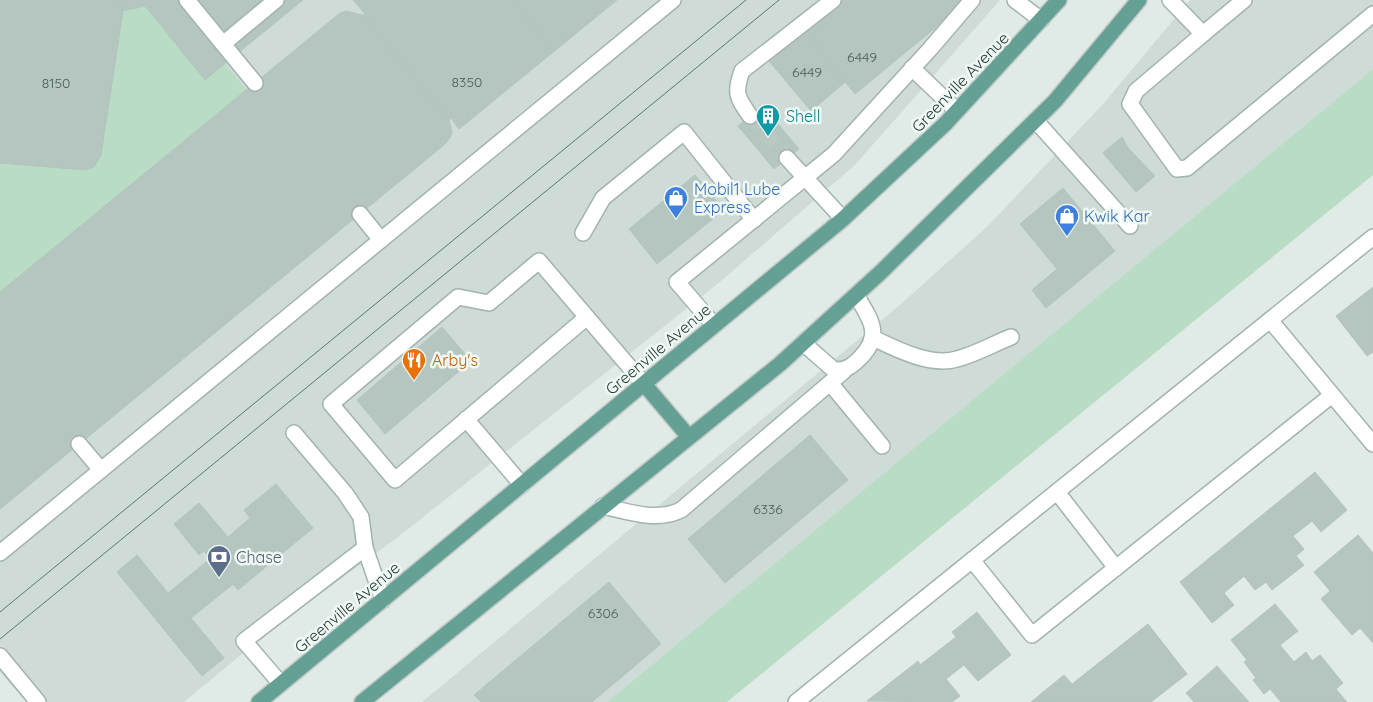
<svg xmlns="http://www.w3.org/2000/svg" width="1373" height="702" viewBox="0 0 1373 702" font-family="Quicksand,sans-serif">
	<rect width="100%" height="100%" fill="#e0ebe7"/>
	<g fill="#cedbd6">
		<polygon points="0,0 1000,0 855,165 715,286 398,537 270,631 184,702 26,702 0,672"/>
		<polygon points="1190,0 1373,0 1373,69 607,702 422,702 901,304 988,226 1103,104"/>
	</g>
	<g fill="#b9dcc4">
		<polygon points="0,0 140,0 205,79 225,64 246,90 0,292"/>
		<polygon points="1373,69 1373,175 727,702 607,702"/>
	</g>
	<g fill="#b5c6c0" stroke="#b3c5be">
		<polygon points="0,0 119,0 123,11 101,155 94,167 84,170 0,163"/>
		<polygon points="119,0 164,0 164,2 123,11"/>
		<polygon points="140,0 303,0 205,80"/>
		<polygon points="353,0 513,0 548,42 556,46 617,0 459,129 451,118 449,120 362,15 365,14"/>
		<polygon points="513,0 615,0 556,46 548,42"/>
		<polygon points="843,0 961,0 964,4 855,94 804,32"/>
		<polygon points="346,11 362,15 449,120 452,132 450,138 444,145 0,509 0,292 340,13"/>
		<polygon points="804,32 845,82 811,111 769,61"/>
		<polygon points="763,106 799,149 774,169 738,126"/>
		<polygon points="1122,137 1129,149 1155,176 1136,192 1103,153"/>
		<polygon points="695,175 724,210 657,264 629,229"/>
		<polygon points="1063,188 1115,251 1046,308 1032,290 1057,269 1020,224"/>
		<polygon points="1373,287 1373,352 1367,356 1336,316"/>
		<polygon points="442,327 471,361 385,434 357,400"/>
		<polygon points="810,435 848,480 725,583 688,539"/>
		<polygon points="1315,472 1347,510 1321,532 1312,521 1293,536 1304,549 1296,556 1304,565 1272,590 1266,582 1255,590 1244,576 1224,593 1234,605 1212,623 1180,582"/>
		<polygon points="276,484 313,528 238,590 233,584 191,618 224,658 202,676 117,572 137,555 168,593 210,559 204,551 199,555 174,524 199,503 228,537 250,518 244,510"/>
		<polygon points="1358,535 1373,553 1373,643 1360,628 1352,635 1321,599 1330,591 1314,572"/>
		<polygon points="609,582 661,644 592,702 481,702 474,695"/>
		<polygon points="1275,604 1298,631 1280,645 1294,662 1306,652 1312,661 1320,655 1343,683 1336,689 1347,702 1281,702 1270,689 1264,694 1253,680 1256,678 1244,662 1247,660 1231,640"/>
		<polygon points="977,612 1011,655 978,681 964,665 946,679 960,696 952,702 867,701 918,661 920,665 956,637 952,632"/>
		<polygon points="1148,624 1187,674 1151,702 1031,702 1064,675 1072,684"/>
		<polygon points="1217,666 1249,702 1194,702 1186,693"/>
	</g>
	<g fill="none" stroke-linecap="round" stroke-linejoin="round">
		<polyline stroke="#bac8c3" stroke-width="15" stroke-dasharray="15 8" stroke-linecap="butt" points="750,116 787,158"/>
		<g stroke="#a3b3ae" stroke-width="18">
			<g id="minor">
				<polyline points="187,0 223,44 276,0"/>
				<polyline points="1015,0 1041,20"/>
				<polyline points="1170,0 1203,34 1136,91 1130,104 1177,169 1187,168 1373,14"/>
				<polyline points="1203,34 1244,0"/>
				<polyline points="223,44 255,83"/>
				<polyline points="912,68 957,111"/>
				<path d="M750,116C737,97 734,93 742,71L833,0"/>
				<polyline points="1036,121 1130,226"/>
				<polyline points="787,158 843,219"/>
				<polyline points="360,214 381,240"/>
				<polyline points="583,233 603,198 684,132 754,220"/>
				<polyline points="587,317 395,480 331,404 458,297 489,303 539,261 644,384"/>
				<polyline points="1270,320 1373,444"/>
				<polyline points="714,325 677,282 834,154 930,49 972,0"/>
				<path d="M873,338C896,349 931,367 957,359C976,354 993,344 1011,337"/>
				<path d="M803,343L834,370C846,371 852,366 861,357C883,334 870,319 856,295"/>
				<polyline points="830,383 882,446"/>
				<polyline points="466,419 522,485"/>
				<polyline points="294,433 345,493 361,517 365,548 383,600"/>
				<polyline points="79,444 101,470"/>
				<polyline points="1057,492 1116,568"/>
				<path d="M603,506C629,512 656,522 681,510L844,371"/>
				<polyline points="0,553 673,0"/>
				<polyline points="972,560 1032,635 1332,395"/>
				<polyline points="0,656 38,702"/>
				<polyline points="281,684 244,641 365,548"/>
				<polyline points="796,702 1373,237"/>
			</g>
		</g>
		<g stroke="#c1c8c6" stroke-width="18">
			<g id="major">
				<polyline points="644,384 689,437"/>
				<polyline points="259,702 843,219 946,123 1059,0"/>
				<polyline points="362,702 780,364 881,272 1055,101 1139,0"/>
			</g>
		</g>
		<use href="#minor" stroke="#fff" stroke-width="15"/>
		<use href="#major" stroke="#64a194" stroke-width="15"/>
		<g stroke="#5b7771" stroke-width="1">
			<polyline points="0,612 746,0"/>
			<polyline points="0,639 779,0"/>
		</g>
	</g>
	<defs>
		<g id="building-pin" transform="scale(1.25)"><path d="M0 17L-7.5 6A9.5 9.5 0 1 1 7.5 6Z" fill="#0f9aa8" stroke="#f0f8f4"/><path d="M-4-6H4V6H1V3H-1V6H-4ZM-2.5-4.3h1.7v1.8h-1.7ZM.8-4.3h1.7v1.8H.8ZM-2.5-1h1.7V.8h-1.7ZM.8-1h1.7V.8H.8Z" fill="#fff"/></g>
		<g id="shop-pin" transform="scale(1.25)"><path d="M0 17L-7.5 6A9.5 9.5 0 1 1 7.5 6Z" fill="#3f7fe0" stroke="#f0f8f4"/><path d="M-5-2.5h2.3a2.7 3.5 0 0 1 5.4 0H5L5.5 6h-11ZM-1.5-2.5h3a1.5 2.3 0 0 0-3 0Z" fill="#fff"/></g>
		<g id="restaurant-pin" transform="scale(1.25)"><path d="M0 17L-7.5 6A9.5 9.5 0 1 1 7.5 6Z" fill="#e8710a" stroke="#f0f8f4"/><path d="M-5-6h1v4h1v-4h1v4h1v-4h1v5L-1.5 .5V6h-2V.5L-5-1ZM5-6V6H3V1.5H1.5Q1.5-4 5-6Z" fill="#fff"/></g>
		<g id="bank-pin" transform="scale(1.25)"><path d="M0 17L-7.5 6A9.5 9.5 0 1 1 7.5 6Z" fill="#5c6f8a" stroke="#f0f8f4"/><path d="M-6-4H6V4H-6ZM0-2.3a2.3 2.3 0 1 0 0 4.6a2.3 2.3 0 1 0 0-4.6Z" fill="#fff"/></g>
	</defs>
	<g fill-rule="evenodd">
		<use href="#building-pin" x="768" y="116"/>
		<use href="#shop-pin" x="676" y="198"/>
		<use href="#shop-pin" x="1067" y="216"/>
		<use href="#restaurant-pin" x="414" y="360"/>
		<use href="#bank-pin" x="219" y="557"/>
	</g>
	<g text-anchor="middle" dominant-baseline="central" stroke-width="5" stroke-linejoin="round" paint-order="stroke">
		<g font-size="14" fill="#465e58">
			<text x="862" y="57">6449</text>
			<text x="807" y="72">6449</text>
			<text x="467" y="82">8350</text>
			<text x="56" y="83">8150</text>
			<text x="768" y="509">6336</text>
			<text x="603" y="613">6306</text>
		</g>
		<g font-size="16" fill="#213b35" stroke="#f0f8f4">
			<text transform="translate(960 82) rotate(-46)">Greenville Avenue</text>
			<text transform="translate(658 349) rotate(-40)">Greenville Avenue</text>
			<text transform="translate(347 607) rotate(-40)">Greenville Avenue</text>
		</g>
		<g font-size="16" fill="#0d838f" stroke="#f0f8f4" text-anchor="start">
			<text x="786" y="116">Shell</text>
		</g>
		<g font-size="16" fill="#366cbe" stroke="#f0f8f4" text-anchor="start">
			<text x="694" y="189">Mobil1 Lube<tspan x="694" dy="18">Express</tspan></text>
			<text x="1084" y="216">Kwik Kar</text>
		</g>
		<g font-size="16" fill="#c56008" stroke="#f0f8f4" text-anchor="start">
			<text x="432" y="360">Arby's</text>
		</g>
		<g font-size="16" fill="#4e5e75" stroke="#f0f8f4" text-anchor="start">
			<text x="236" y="557">Chase</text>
		</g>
	</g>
</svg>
